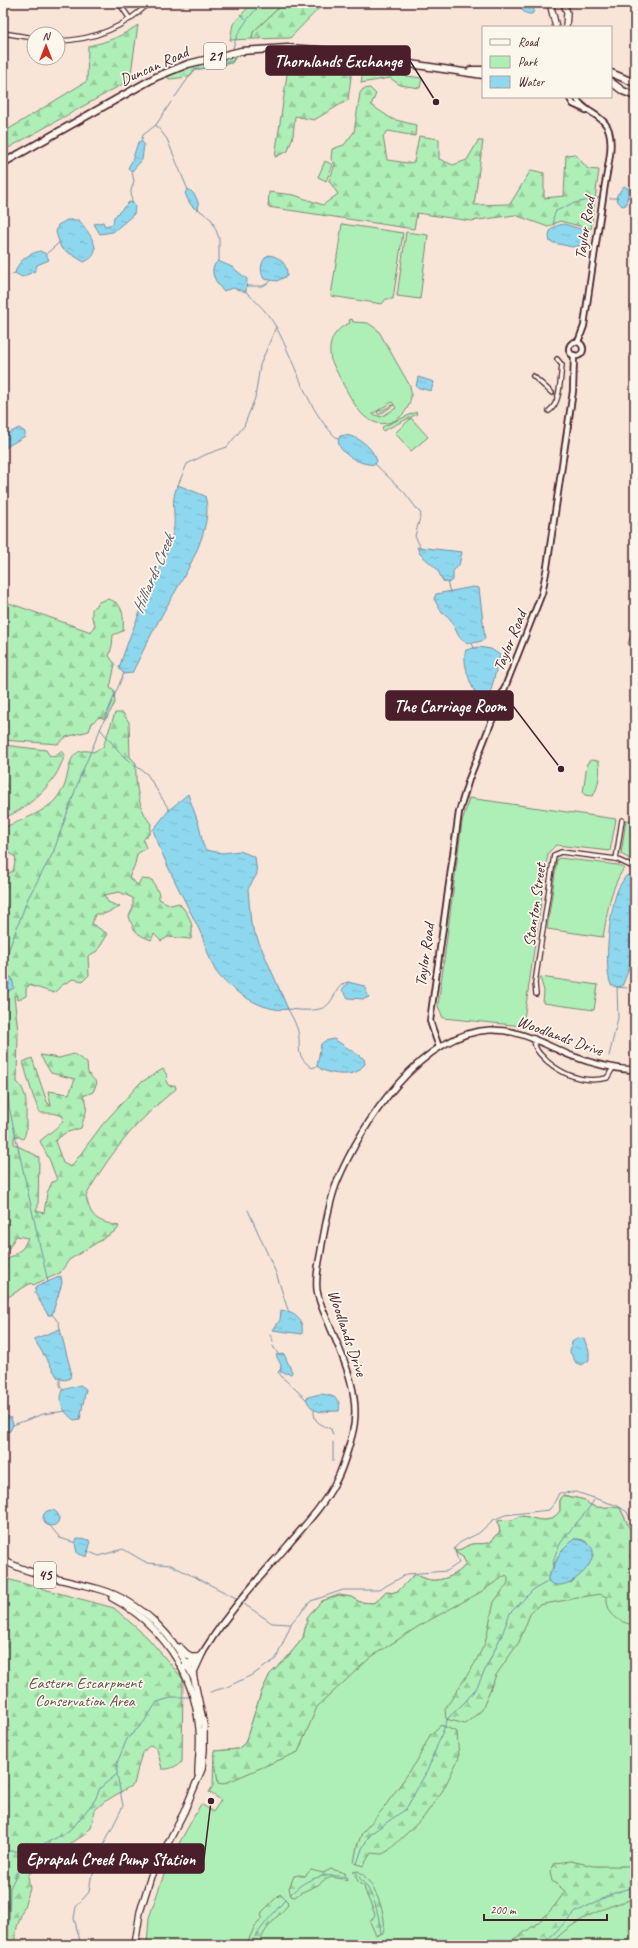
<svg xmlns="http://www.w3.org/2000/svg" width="638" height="1948" viewBox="0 0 638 1948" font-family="Caveat,sans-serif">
	<defs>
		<pattern id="forest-firs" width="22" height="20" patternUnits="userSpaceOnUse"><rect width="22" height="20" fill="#aeefb7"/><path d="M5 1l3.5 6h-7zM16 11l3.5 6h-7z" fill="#97cc9e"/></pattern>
		<pattern id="wetland-marsh" width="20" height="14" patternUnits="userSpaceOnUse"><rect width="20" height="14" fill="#aeefb7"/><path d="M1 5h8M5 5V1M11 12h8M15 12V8" fill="none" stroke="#97cc9e"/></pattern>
		<pattern id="water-ripples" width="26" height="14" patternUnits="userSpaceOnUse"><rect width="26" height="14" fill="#8ed8ef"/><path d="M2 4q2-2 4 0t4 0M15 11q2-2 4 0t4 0" fill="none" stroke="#7cb9cd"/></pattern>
	</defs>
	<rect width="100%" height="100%" fill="#f9e5d8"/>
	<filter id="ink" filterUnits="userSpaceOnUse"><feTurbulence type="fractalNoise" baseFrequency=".025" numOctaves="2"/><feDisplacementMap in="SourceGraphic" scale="8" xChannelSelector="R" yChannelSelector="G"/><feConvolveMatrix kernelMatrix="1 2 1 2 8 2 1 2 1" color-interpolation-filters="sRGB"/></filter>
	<g filter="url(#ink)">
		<g fill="#aeefb7" stroke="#7c8771" fill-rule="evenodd">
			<polygon points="252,3 284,3 253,32 252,39 230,40 233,24"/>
			<polygon points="325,161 333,165 326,181 318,177"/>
			<polygon points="342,224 403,233 393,299 386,299 382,304 331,296"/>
			<polygon points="406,232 428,235 420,299 397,296"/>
			<path d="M352,319L353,322L368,323L378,330L410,386C417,413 386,436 364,416C353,406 338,374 331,360C327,343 334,329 350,323L349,320ZM392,402L394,404L381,411L380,410L377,412L379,415L394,405L396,408L381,417L372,414Z"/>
			<polygon points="416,412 417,414 383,431 382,427"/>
			<polygon points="411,418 428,437 411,451 395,433"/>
			<polygon points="635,621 635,646 628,644"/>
			<path d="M591,760L598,761C602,766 598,793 592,796L585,795L583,793L587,763Z"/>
			<polygon points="469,798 616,819 610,851 556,845 548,853 523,1026 443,1018 438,1006 462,822"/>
			<polygon points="626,820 635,821 635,862 621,854"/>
			<path d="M559,858L618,865L624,868C609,892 608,910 603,937L547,929L557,860Z"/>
			<polygon points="540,977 598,985 594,1010 543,1003 544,991"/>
			<path d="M563,1495L585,1500C594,1512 607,1505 620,1508L630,1529L632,1544L630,1557L635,1563V1945H147L149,1918L167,1865L201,1804L213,1812L221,1800L209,1792L213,1786L214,1751L238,1749L245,1743L261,1693L270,1674L285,1660L303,1638L308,1616L322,1601L339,1595L351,1597L360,1602L373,1603L377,1601L386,1591L391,1593L398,1591L415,1574C419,1576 425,1579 430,1580C441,1582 460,1574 466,1564L463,1557L455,1552L456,1550C463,1550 466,1545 472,1544C479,1543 486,1545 492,1541L494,1537L500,1532L498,1521C506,1519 512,1523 519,1516C535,1516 546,1528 560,1511V1498Z"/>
		</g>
		<g fill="url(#forest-firs)" stroke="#7c8771" fill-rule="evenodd">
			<polygon points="284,3 324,3 290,38 252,39 253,32"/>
			<path d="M138,25L130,80L3,151L4,132L87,81L88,46C108,42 122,36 138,25Z"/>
			<polygon points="289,61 352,69 348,100 314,120 295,116 293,136 288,151 275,157"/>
			<polygon points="363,70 422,78 420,88 400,85 390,78 361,83"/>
			<polygon points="370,88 376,94 371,105 392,119 416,125 415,136 388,131 383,136 387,160 408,163 414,162 419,136 439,139 439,159 453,165 467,160 478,141 483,141 474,205 510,204 531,170 544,173 544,198 564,196 566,155 575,154 588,169 599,170 591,229 560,221 548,227 515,215 471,221 417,213 414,229 268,207 269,192 294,195 323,205 338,194 329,181 335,165 331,159 332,149 344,145 354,132 360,93 363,89"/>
			<path d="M107,599C124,602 124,617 123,631L113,635L112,646L109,656L115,664L110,688L114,691L115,703L106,719L99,717L92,723L89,731L66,737L58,744L3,740V601L91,632L95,624L92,618V609L99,602Z"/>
			<path d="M115,713H123L129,722L130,757L136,763C135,782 138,809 151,824L150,833L143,840L146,848L137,854L135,864L129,878L138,885L141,879L152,880L159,894V899L171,905L179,903C188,914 195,923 191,939L168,937L161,941L154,934L151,940C136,934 134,932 129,916L133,908V898L119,892L104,895L108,902L120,907L104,914H95L92,924L108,934L97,951L88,956L89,975L83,981L73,979L62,985L54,993L29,985L26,989V996L18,1000L17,995L14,996L18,1031L17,1082C28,1092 26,1106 26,1120C26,1128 27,1132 23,1139L17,1136L14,1138V1144L39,1157L38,1207L36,1211L44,1213L47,1193L52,1182L57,1180L50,1161L40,1141L62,1123L63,1116L52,1113H40L33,1096L23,1062L32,1058L47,1102L51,1106L48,1091L69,1094L75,1079L51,1073L40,1055L59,1058L74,1054L87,1063L88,1073L97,1083L93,1092L83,1096C91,1106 84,1116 81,1128L65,1133L55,1141L63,1163L71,1167L102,1125L140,1083L163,1069L167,1075L166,1081L169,1086L175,1085L176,1089C139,1118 108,1155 86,1196C91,1219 97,1221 119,1226L117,1230L69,1260L60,1273L33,1285L31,1283L3,1300V1263L23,1248L28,1238L16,1236L6,1253H3V876L13,871L16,858L3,847V829L5,827C21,820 38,815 52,803C56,800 60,793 63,789C71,775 65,744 93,752L103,747Z"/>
			<path d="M3,745L46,750L49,755L55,757L60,751L64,753L65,756C61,763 59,770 55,776C43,794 23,811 3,818Z"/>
			<path d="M563,1495L585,1500C594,1512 607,1505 620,1508L630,1529L632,1544L630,1557L635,1563V1625C619,1623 606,1614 607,1597L599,1594L539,1605L531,1612L519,1642L496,1675L482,1710L465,1724L446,1719L445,1709L475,1663L485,1643L494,1602L508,1583V1577L506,1575L479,1593L419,1626L371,1657L317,1707L298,1752L223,1784L218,1783L214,1751L238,1749L245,1743L261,1693L270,1674L285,1660L303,1638L308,1616L322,1601L339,1595L351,1597L360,1602L373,1603L377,1601L386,1591L391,1593L398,1591L415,1574C419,1576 425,1579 430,1580C441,1582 460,1574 466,1564L463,1557L455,1552L456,1550C463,1550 466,1545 472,1544C479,1543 486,1545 492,1541L494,1537L500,1532L498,1521C506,1519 512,1523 519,1516C535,1516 546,1528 560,1511V1498ZM574,1539C585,1538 591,1544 593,1555L585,1569L571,1583L548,1577L561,1552Z"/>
			<path d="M3,1578L114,1608L148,1638L183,1679L182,1762C176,1766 170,1770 162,1769L157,1749L151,1745C138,1752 138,1772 134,1784L104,1802L95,1810L91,1828L84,1835L65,1847L51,1863L30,1873L28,1876L30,1889L17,1927L15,1939L10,1945H3Z"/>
			<polygon points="441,1725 457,1732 459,1758 443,1790 423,1818 388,1851 382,1854 371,1853 363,1866 354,1863 357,1846 362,1833 383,1809 417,1761 430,1735"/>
			<path d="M571,1861L593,1866H635V1899C610,1904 566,1923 551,1945H504C532,1928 547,1919 565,1891L552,1881L550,1872L555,1863Z"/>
			<polygon points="331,1869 345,1873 347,1880 332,1877 324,1880 318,1885 300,1893 295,1897 291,1896 289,1888 294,1876 299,1875 305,1876 311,1870 323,1873"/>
			<path d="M358,1871C373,1879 389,1917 383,1933L376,1935L370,1922L375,1915C372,1904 366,1897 364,1886L359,1883L353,1872Z"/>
			<path d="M280,1894L287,1901L288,1905C279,1916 261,1930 260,1945H246L255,1926L261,1920L262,1912Z"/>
		</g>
		<polygon fill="url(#wetland-marsh)" stroke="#7c8771" points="237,55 232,63 195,70 189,77 169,79 167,76 191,66"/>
		<g fill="url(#water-ripples)" stroke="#738ea1">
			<path d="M523,3L533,5L534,11L532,14C525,14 522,12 520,5Z"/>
			<polygon points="141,141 144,144 142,160 131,172 128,168 132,161 138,142"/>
			<polygon points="624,186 629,189 626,205 622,206 616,199 617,195"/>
			<path d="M188,189C195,193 200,202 198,210C190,207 188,200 185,193Z"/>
			<polygon points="129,202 133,203 135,206 134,214 113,232 100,234 94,224 103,222 105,226 113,224 114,217"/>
			<path d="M67,220H79C88,232 107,253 84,262L61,248L56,232L58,225Z"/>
			<path d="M564,224L587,231L588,240L583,245L572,247L550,242C547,230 552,226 564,224Z"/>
			<path d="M40,251L46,254L49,260L37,265L35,271L22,277L15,273C18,261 28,254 40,251Z"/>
			<path d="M268,255C279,256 288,264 287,276L277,281L264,279C259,270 261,261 268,255Z"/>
			<path d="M218,261L232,267L247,279L246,292L233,288L223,291C216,282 207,270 218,261Z"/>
			<polygon points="418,377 434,382 431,391 416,387"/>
			<polygon points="19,428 25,432 25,436 3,449 3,436"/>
			<path d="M345,435C360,437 372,447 377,461L375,464C362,467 331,450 340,436Z"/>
			<path d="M178,485L205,496C216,530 179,584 163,613C152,632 142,653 132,673L124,674L119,668C124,653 129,638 135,624C147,594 163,565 173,533C177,516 169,501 178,485Z"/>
			<polygon points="417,547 462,552 459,565 453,571 453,580 448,583 443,581 437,569 420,554"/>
			<path d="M473,587L479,588L485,639C481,642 477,642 472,643C453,644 458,618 442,613L434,599L436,594Z"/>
			<path d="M478,647L491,649L500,655L489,698L486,702H481C473,693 461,662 466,650Z"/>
			<path d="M188,794L199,825L203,845L206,850L222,853L240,851L255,857L257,874L248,889L251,924L288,1009C265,1014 227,989 215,970C208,957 205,941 198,927C182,895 165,864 153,830L169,810Z"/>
			<path d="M629,875L635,878C635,915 638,952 622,986L617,987L611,985C603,967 610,908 618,889C620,885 623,880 626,876Z"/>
			<polygon points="3,973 12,978 14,988 3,994"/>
			<polygon points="348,982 364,986 369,997 364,999 348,998 342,990"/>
			<path d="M334,1039L364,1059L365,1064C363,1066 360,1069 358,1071C349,1077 324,1074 317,1066L321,1044L325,1041Z"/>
			<polygon points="61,1276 62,1283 52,1315 48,1315 35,1293 36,1287"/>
			<path d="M281,1310C295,1313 304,1319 302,1334L273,1330L280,1320Z"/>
			<polygon points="60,1329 71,1371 70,1378 65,1380 58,1378 34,1339"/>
			<polygon points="578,1338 584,1339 589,1351 589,1360 582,1365 576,1363 570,1352 572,1342"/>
			<polygon points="284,1354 292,1372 291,1374 280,1372 281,1365 276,1355"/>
			<path d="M80,1385L86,1389L80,1419L74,1420C63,1412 58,1402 63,1390Z"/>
			<path d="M320,1394C331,1395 342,1397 339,1411C323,1411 314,1416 306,1399L308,1397Z"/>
			<polygon points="3,1415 11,1418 13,1425 10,1431 3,1433"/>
			<circle cx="51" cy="1518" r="8"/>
			<polygon points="77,1539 89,1540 90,1544 87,1557 77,1553 75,1543"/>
			<path d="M574,1539C582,1539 595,1545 593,1555C591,1570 563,1595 548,1581V1577L561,1552Z"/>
		</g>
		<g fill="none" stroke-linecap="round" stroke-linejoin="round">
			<g stroke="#738ea1" stroke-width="1">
				<polyline points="240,14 246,19"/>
				<path d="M233,48C237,30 250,16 262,3"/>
				<polyline points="175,97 194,70 233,61 234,56"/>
				<polyline points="156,125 167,139 188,190"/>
				<polyline points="141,142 143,135 156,125 171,102"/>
				<polyline points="132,172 134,181 131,191 132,203"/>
				<polyline points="610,198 618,198"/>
				<polyline points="627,198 635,195"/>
				<polyline points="198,209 212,220 219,238 219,261"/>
				<polyline points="554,225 553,218 556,211 571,204 601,197"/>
				<polyline points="47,253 60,242"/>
				<polyline points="10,275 15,273"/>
				<polyline points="3,279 4,278"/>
				<polyline points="247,286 263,286 271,281"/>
				<path d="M246,292C258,303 268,313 276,327C297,365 306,411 339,440"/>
				<polyline points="375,464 404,492 421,514 415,536 421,548"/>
				<polyline points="178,485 187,464 207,454 227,447 244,426 255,398 260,365 276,327"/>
				<polyline points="447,582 450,592"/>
				<polyline points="472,643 474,648"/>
				<polyline points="100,729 124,757 147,774 170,811"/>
				<polyline points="3,965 28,898 53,853 80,777 124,673"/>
				<polyline points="617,987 627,988"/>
				<path d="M287,1008C291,1014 295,1022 297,1028C303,1046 292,1053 312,1068L317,1066"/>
				<path d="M288,1009C299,1010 316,1012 325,1007C335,1001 336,983 348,982"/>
				<polyline points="3,1018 9,1107 48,1282"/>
				<polyline points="609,1056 618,1018 617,987"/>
				<polyline points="248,1210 276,1273 289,1313"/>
				<polyline points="52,1314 59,1323 60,1329"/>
				<polyline points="270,1335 273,1341"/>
				<polyline points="273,1346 278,1354"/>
				<polyline points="281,1369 278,1372 283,1378 306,1399"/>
				<polyline points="60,1378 60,1385 63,1390"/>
				<path d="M314,1410C313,1422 320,1424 331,1429L333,1435"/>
				<polyline points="13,1425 43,1414 66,1411"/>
				<polyline points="333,1442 333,1461"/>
				<polyline points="51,1527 60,1538 76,1543"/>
				<polyline points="87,1551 99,1556 123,1549 147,1563 171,1565 236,1598"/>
				<path d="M553,1569C553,1539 581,1524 594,1500"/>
				<polyline points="244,1604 272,1623 290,1624"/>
				<polyline points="210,1692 227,1687 254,1674 276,1659 292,1622 311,1601 343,1590 379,1590 407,1574 447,1571 459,1563 454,1548 461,1542 479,1533 493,1520 505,1515 549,1510 553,1505 559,1493 576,1492 618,1506 627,1512 631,1521 635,1538"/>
				<polyline points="3,1851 30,1851"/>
				<polyline points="357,1864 362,1849 370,1834 406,1809 428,1769 448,1718 465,1702 477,1687 503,1632 510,1613 533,1590 549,1581"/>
				<path d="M356,1872C359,1878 363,1882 367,1887C376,1901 379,1917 381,1933"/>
				<path d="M291,1894C307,1877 326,1872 348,1878"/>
				<polyline points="3,1931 9,1922 10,1888 23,1861 31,1851 67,1832 75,1825 95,1800 100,1788 116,1775"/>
				<polyline points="255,1937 266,1922 285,1900"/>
				<polyline points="81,1945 74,1918 76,1907 89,1892 91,1878 96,1869 103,1846 123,1806 117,1774 117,1763 127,1739 144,1722 157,1702 174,1697 191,1697"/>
				<polyline points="542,1945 576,1912 614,1893 635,1887"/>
			</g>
			<g stroke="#4a1f2b" stroke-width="6">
				<g id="minor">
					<polyline points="119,3 130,19"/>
					<polyline points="3,33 34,38"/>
					<path d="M58,41C93,40 124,28 149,3"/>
					<polyline points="533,376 552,393"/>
					<path d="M549,411C561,403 560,378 562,365L557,359"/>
					<polyline points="616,859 622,820"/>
					<polyline points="536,994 535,983 554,855 561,852 616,859 635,868"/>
					<path d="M534,1038C534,1050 540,1054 548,1062C565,1076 585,1083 607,1078L613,1068"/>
				</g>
			</g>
			<g stroke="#4a1f2b" stroke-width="8">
				<g id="tertiary">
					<polyline points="569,97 573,104 586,110"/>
					<path d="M576,97C582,112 604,114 609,131C614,147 606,174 604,191C597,236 590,281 584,326L578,342"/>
					<circle cx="576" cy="349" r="7"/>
					<polyline points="439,1047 430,1021 459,812 469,779 542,593 547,567 573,391 574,355"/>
				</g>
			</g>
			<g stroke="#4a1f2b" stroke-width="8">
				<path id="secondary" d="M185,1668L192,1666L198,1661C222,1618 256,1582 288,1545C305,1525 323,1506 335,1483C343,1469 348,1450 352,1435C362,1399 345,1361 331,1329C326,1316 319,1304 317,1290C315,1275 320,1259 322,1244C326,1223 329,1202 337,1182C361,1124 421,1033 490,1030C521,1029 545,1045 572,1056C593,1064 613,1069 635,1070"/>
			</g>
			<g stroke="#4a1f2b" stroke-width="8">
				<g id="primary">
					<polyline points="550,3 556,27"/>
					<polyline points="564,3 567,13 566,27"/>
					<path d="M3,1560C32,1576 67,1580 99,1589C141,1601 176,1637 193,1677"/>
					<path d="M112,1598C161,1624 194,1672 199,1728C201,1743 198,1758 198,1774"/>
					<polyline points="180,1647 190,1657 197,1657"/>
					<polyline points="185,1666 201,1655"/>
					<polyline points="135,1945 140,1912 151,1876 184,1812 202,1769 204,1750 204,1725 193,1674 203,1652"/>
				</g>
			</g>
			<g stroke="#4a1f2b" stroke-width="9">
				<g id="trunk">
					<polyline points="471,70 483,70"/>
					<polyline points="611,73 635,83"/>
					<polyline points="611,82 623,91 635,96"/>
					<polyline points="3,163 156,77 188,64 241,51 288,48 318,50 483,75"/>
				</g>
			</g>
			<use href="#minor" stroke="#fbf7ec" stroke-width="3.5"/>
			<use href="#tertiary" stroke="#fbf7ec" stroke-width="4.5"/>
			<use href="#secondary" stroke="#fbf7ec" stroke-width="5"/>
			<use href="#primary" stroke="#fbf7ec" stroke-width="5.5"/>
			<use href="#trunk" stroke="#fbf7ec" stroke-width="6"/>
		</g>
	</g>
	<g text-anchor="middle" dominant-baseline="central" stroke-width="3.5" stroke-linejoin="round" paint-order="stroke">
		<g fill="#fbf7ec" stroke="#7f6065" stroke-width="1">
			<rect x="204" y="43" width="22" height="26" rx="3"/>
			<rect x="34" y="1562" width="22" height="26" rx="3"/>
		</g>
		<g font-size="15" font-weight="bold" fill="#4a1f2b">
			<text x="215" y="56">21</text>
			<text x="45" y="1575">45</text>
		</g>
		<g font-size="16" fill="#4a1f2b" stroke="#fbf7ec">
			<text transform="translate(154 66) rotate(-24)">Duncan Road</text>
			<text transform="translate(585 228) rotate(-81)">Taylor Road</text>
			<text transform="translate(510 641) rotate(-68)">Taylor Road</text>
			<text transform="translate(535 905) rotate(-82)">Stanton Street</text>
			<text transform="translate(425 955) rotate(-82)">Taylor Road</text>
			<text transform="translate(560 1036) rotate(20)">Woodlands Drive</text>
			<text transform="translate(347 1333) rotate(71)">Woodlands Drive</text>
		</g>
		<g font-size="16" fill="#63534e" stroke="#fbf7ec">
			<text x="85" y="1683">Eastern Escarpment<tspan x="85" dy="18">Conservation Area</tspan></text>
		</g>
		<g font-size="17" font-style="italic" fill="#5e5666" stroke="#fbf7ec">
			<text transform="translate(153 574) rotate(-67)">Hilliards Creek</text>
		</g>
	</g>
	<path fill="none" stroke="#4a1f2b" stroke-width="1.5" d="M436 102L410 61M561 769L513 706M211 1801L204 1859"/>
	<g fill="#4a1f2b" stroke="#fbf7ec" stroke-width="1.5">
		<circle cx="436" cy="102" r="4"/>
		<circle cx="561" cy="769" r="4"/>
		<circle cx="211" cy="1801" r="4"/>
	</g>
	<g fill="#4a1f2b" stroke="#4a1f2b" stroke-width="1.5">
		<rect x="266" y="46" width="144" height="29" rx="4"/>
		<rect x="386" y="691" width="127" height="29" rx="4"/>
		<rect x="18" y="1844" width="186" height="29" rx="4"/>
	</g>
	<g font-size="17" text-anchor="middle" font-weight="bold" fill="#fff">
		<text x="338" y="67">Thornlands Exchange</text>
		<text x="450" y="712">The Carriage Room</text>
		<text x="111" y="1865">Eprapah Creek Pump Station</text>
	</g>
	<rect width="638" height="1948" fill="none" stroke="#fbf7ec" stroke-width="16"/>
	<rect x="8" y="8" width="622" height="1932" fill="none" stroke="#4a1f2b" stroke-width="1.5" filter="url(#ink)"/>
	<rect x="482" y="26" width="130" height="72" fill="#fbf7ec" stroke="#b4a19f"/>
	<rect x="490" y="39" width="20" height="6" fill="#fbf7ec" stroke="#b4a19f"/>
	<text x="518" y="46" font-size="12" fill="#4a1f2b">Road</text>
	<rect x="490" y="56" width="20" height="12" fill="#aeefb7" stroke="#b4a19f"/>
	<text x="518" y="66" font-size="12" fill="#4a1f2b">Park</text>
	<rect x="490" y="76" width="20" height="12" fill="url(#water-ripples)" stroke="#b4a19f"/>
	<text x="518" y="86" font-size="12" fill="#4a1f2b">Water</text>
	<g transform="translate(46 46)"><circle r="19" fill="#fbf7ec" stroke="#b4a19f"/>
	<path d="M0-3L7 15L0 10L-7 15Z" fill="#c8321e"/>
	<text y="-6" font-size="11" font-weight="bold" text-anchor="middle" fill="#4a1f2b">N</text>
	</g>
	<path d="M484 1914v6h123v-6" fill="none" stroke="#4a1f2b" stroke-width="2"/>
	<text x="490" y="1914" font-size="12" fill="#4a1f2b" stroke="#fbf7ec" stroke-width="3" paint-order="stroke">200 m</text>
</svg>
